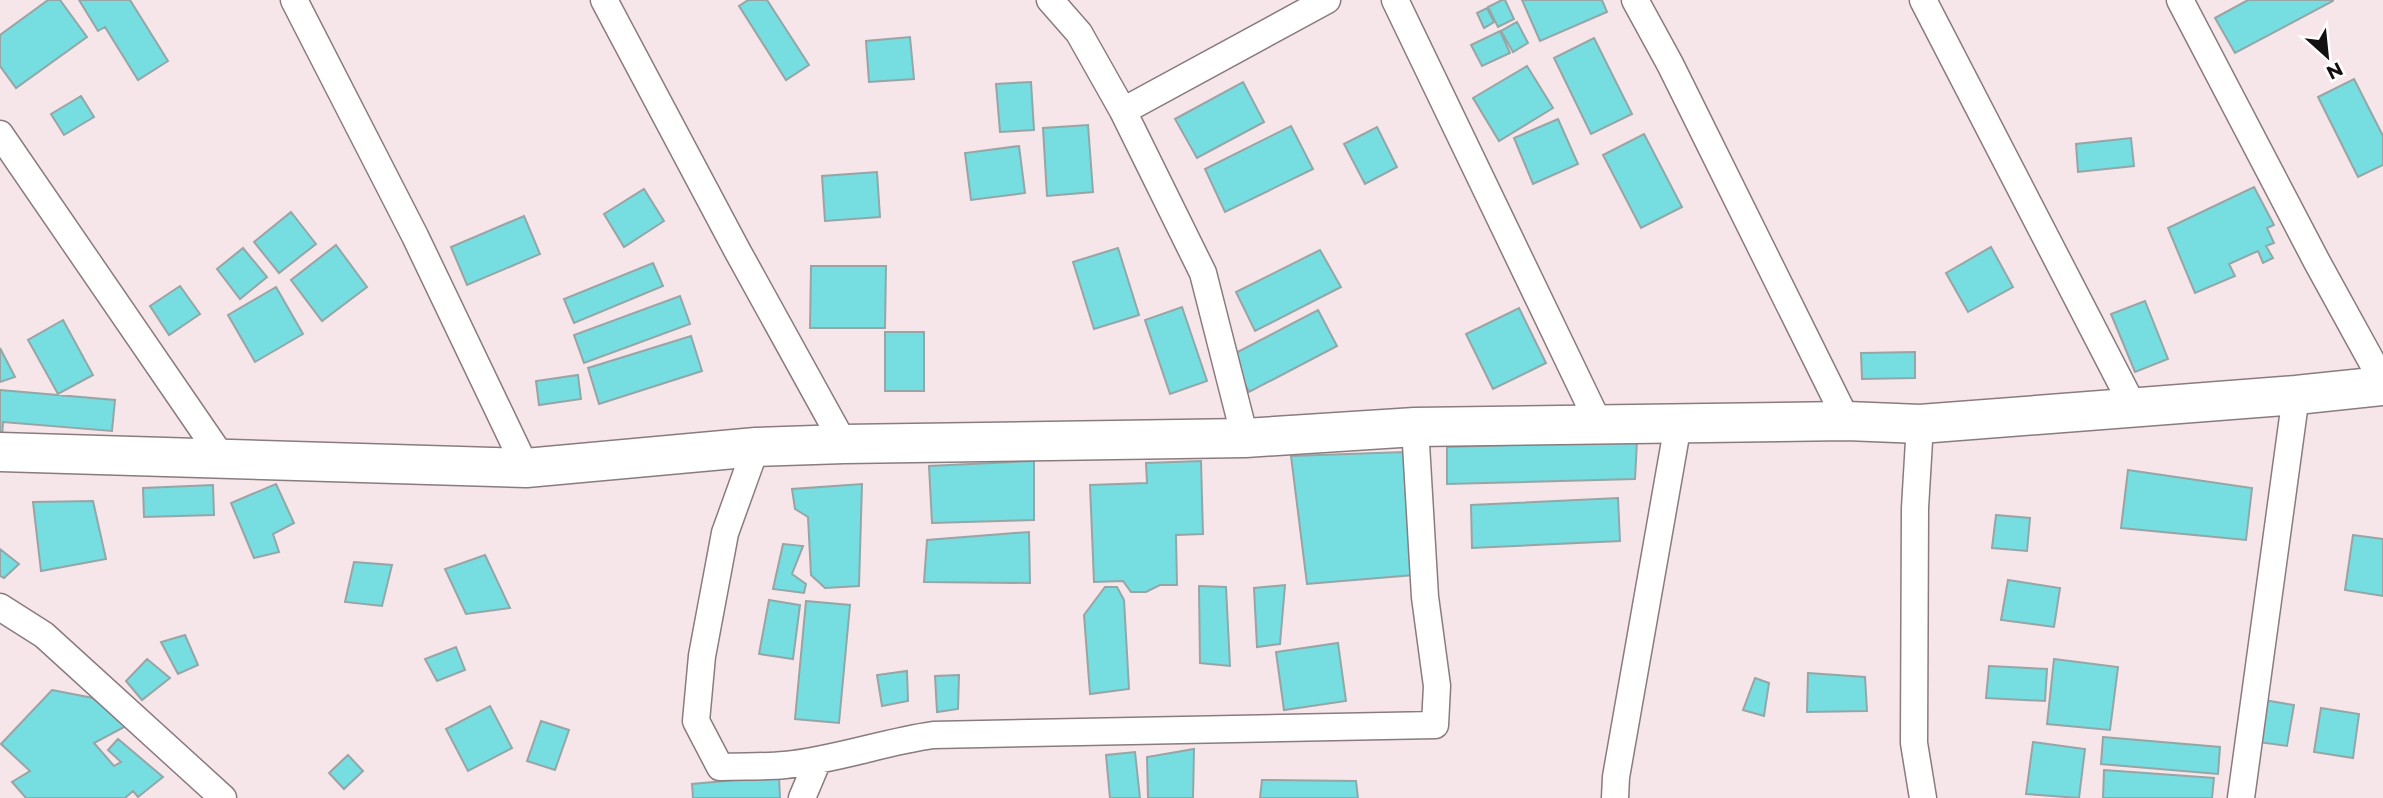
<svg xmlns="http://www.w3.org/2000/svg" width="2383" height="798" font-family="Montserrat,sans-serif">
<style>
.building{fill:#76dde1;stroke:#96a5a6;stroke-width:2}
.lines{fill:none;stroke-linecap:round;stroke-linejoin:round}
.street-casing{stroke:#897b7e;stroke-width:29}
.secondary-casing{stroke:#897b7e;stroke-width:41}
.street{stroke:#fff;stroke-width:26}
.secondary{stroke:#fff;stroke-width:38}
</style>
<rect width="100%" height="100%" fill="#f6e6e9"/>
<path class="building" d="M48,0H60L87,37L16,88L0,66V35Z
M79,0H130L168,61L138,80L105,27L98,31Z
M748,0H767L809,65L786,80L739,6Z
M1502,0H1505L1514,19L1498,27L1488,7Z
M1522,0H1602L1607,12L1540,41Z
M2248,0H2333V1L2235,53L2215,18Z
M1487,8L1494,22L1484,28L1477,13Z
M1517,22L1528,43L1513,52L1501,31Z
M1500,31L1510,53L1482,66L1471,45Z
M910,37L914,79L869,82L866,41Z
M1594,38L1632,114L1591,134L1554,58Z
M1527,66L1553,108L1499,141L1473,98Z
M2354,79L2383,136V165L2358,177L2318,97Z
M1031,82L1034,130L1000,132L996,84Z
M1243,82L1264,122L1197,158L1175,119Z
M81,96L94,117L64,135L51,114Z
M1558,119L1578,164L1533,184L1514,138Z
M1088,125L1093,192L1047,196L1043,128Z
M1291,126L1313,169L1225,212L1205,169Z
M1377,127L1397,167L1365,184L1344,144Z
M1644,134L1682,207L1641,228L1603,155Z
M2131,138L2134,166L2078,172L2076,144Z
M1019,146L1025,193L971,200L965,153Z
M877,172L880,217L825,221L822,176Z
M2254,187L2274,225L2267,228L2274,243L2266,246L2273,258L2263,263L2258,251L2229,264L2235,276L2195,293L2168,228Z
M644,189L664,221L624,247L604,214Z
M291,212L316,244L279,273L254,242Z
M524,216L540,254L467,285L451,247Z
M336,245L367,287L322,321L291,280Z
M1991,247L2013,287L1968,312L1946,273Z
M243,248L267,277L240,299L217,269Z
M1118,248L1139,315L1094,329L1073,262Z
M1320,250L1341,287L1255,331L1236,292Z
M653,263L663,286L574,323L564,299Z
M811,266H886L885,328H810Z
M180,286L200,314L169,335L150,306Z
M276,287L303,334L255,362L228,315Z
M680,296L690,324L584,363L574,335Z
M2145,301L2168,359L2135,372L2111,314Z
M1182,307L1207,381L1170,394L1145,320Z
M1519,308L1546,363L1493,389L1466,334Z
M1318,310L1337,346L1249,392L1230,356Z
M63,320L93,375L58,394L28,340Z
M885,332H924V391H885Z
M691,336L702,371L599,404L588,368Z
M0,348L15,377L0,382Z
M1915,352V378L1862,379L1861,353Z
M578,375L581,399L539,405L536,381Z
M0,390L115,400L112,431L3,422L2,439H0Z
M1637,441L1635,479L1447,484V447Z
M1405,452L1414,575L1307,584L1291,456Z
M1034,461V520L932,523L929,466Z
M1201,461L1203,534L1176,535L1177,585H1160L1146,592H1131L1123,581L1094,582L1090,485L1147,483L1146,463Z
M2128,470L2252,488L2246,540L2121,528Z
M276,484L294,523L273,534L279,552L254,558L231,503Z
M862,484L859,586L825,588L811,575L808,517L795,509L792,489Z
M213,485L214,515L144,517L143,488Z
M1618,498L1620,541L1472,548L1471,505Z
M93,501L106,559L41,571L33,502Z
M1996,515L2030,518L2027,551L1992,548Z
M1029,532L1030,583L924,582L927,540Z
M2353,535L2383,539V596L2345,590Z
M783,544L803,546L792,574L806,584L804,593L773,589Z
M0,549L19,564L4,578L0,576Z
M485,555L510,608L466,614L445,569Z
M354,562L392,565L382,606L345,602Z
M2008,580L2060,588L2054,627L2001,620Z
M1285,585L1280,644L1257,647L1254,588Z
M1199,586L1226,587L1230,666L1200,663Z
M1105,587H1117L1124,600L1129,689L1090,694L1084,615Z
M769,600L800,605L793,659L759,654Z
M806,601L850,605L839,723L795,719Z
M185,635L198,665L178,674L161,642Z
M1338,643L1346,701L1284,710L1276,652Z
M456,647L465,670L437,681L425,659Z
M147,659L170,678L142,700L126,681Z
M2054,659L2118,667L2110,730L2047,724Z
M1989,666L2047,669L2045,701L1986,698Z
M907,671L908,701L882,706L877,675Z
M1808,673L1865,677L1867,711L1807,712Z
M959,675L958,709L937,712L935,676Z
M1755,678L1769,683L1764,716L1743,710Z
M52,690L93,698L126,726L94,743L114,766L121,762L108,750L118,739L163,777L138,797L133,791L125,798H26L12,782L30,771L1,744Z
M2264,700L2294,705L2287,746L2258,742Z
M490,706L512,748L468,771L446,729Z
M2321,708L2359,714L2353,758L2314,752Z
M541,721L569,730L555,770L527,761Z
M2103,737L2220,747L2218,774L2101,764Z
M2033,742L2085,749L2079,798L2026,794Z
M1194,749L1193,798H1148L1147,757Z
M1135,752L1140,798H1110L1106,755Z
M348,755L363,771L344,789L329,773Z
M2104,770L2214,778L2212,798H2103Z
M779,776L780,798H693L692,784Z
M1262,780L1356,781L1358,798H1260Z"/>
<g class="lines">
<defs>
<path id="street" d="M294,0L415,236L526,468
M604,0L738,252L844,444
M1050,0L1079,33L1123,111L1203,273L1245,438
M1395,0L1599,424
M1635,0L1670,64L1847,421
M1923,0L2134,408
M2180,0L2317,262L2383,382
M1123,111L1327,0
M0,134L223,459
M1920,424L1915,508L1914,743L1923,798
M756,447L725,533L702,656L696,721L720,767C742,766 764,767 785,765C835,760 884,742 933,735L1435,725L1437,686L1425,597L1415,427
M0,607L44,635L223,798
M802,798L818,760
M1615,798L1616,777L1678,424
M2241,798L2296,395"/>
<path id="secondary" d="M0,452L526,468L756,447L844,444L1245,438L1415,427L1847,421L1920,424L2296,395L2383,386"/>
</defs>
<use href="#street" class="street-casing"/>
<use href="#secondary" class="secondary-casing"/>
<use href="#street" class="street"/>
<use href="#secondary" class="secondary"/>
</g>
<g transform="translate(2327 56) rotate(153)" stroke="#ffffff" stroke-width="5" paint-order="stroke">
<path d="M0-5L12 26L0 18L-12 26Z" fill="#140f10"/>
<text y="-10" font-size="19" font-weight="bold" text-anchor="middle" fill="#140f10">N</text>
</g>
</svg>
